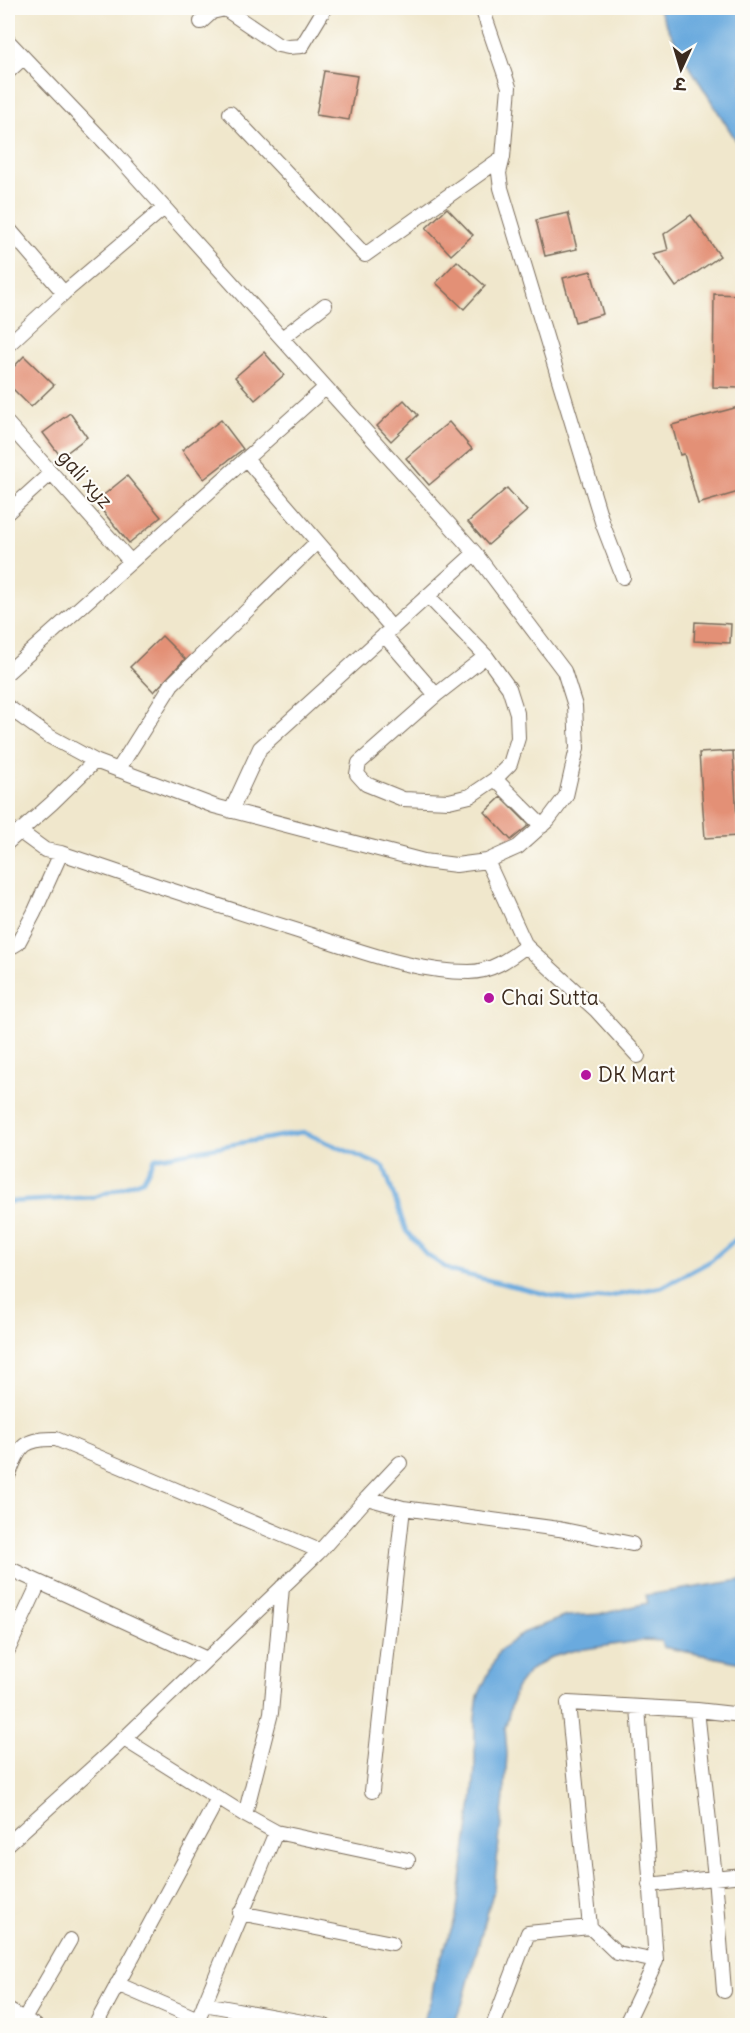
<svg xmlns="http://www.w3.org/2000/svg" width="750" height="2033" font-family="Delius,'Playpen Sans Deva',sans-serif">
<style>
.water{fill:#6baade;stroke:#536a7e;stroke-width:1.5}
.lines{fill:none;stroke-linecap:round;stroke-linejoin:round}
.stream{stroke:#6baade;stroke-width:4.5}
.building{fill:#e39076}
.minor-casing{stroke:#7a6c5b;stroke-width:16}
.minor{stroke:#fff;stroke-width:14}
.poi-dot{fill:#b5179e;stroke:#fdfcf7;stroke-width:2}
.labels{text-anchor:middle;stroke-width:4.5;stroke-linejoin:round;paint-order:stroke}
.street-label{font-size:21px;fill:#3b2a1e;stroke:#fdfcf7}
.poi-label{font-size:21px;fill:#3b2a1e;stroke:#fdfcf7;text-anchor:start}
</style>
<rect width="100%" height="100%" fill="#fdfcf7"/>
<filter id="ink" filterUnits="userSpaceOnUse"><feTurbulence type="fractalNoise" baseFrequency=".0167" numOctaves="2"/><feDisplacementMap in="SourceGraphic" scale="12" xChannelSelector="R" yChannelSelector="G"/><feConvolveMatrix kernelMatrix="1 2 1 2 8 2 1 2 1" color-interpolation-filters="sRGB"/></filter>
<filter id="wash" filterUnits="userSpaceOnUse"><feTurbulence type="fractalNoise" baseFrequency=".008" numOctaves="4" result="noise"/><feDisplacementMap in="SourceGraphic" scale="24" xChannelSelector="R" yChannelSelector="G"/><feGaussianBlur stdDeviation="1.35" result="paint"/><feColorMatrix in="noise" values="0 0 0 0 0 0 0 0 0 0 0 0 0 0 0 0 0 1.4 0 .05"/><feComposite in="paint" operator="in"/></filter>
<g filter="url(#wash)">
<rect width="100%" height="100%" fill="#f0e7cc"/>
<path class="water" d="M658,8H742V150L681,53Z
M742,1580V1663L663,1647L661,1641L645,1640L572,1651L549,1658L530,1670L516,1688L505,1728L507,1754L505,1786L494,1889L462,2005L453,2025H420L423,2021L431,2000L436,1971L456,1917L472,1802L475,1769V1718L478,1696L499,1651L523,1633L566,1616L602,1614L648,1603L646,1595Z"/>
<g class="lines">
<path class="stream" d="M8,1202L95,1197L143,1180L155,1158L303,1132L384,1167L406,1231L427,1255L451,1271L578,1302L662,1287L709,1262L742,1234"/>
</g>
<g id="blocks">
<path class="building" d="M324,71L357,76L349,120L316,115Z
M447,208L473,235L451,255L426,228Z
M568,213L577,249L545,256L536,220Z
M691,215L720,256L676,287L653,254L668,250L664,234Z
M457,261L485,286L464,309L436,283Z
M591,271L603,314L575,322L563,278Z
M714,294L741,295L740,388L713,387Z
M264,352L284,375L255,400L235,377Z
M24,356L54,385L31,407L8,384V373Z
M404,400L418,415L391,441L377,426Z
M742,406V491L698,504L684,454L680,455L672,425Z
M70,413L87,437L61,457L43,433Z
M221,420L243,449L204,479L182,450Z
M449,422L472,449L429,485L406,458Z
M127,476L161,517L129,543L95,502Z
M507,488L527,511L488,545L468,522Z
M695,622L731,624L730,643L694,641Z
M162,636L185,659L154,692L130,667Z
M733,751L738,836L705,838L699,753Z
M501,797L529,825L511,840L485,812Z"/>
</g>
</g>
<g filter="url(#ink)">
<use href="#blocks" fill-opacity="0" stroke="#7a6c5b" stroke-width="1.5"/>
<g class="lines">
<defs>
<path id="minor" d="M482,8L509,87L503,157L499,173L501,188L603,525L623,577
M201,22L212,12L225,9L278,45L288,47L302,46L325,8
M8,41L115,153L475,553L564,671L575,706L577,748L566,796L548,820L518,847L487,861L456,865L424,861L214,806L95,761L47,735L8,707
M8,72L23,58
M230,113L365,255L503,157
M8,228L64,293
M282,338L325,305
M8,345L64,293L164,208
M8,424L131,562
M246,459L392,628
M8,512L51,473
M384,635L436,695L359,763L357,774L366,784L403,799L449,801L470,796L495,779L510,764L518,738L517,713L509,688L486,656L428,596
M8,672L325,388
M436,695L486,656
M118,770L172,684L317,542
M495,779L542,826
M231,811L260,748L475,553
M19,831L45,850L61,853C139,880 218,906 298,931C353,948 411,972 469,972C491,972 509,959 526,946
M8,842L52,803L95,761
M487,861L526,946L596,1010L638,1056
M8,949L18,943L34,913L61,853
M8,1476C20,1447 22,1438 56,1439L320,1551
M367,1498L400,1463
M8,1568L207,1659
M8,1650L39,1583
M638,1707L656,1961L617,1953L590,1927L568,1703L697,1710
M124,1739L245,1815L276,1832L408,1860
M372,1791L403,1508
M245,1815L271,1713L282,1587
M8,1844L109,1753L320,1551L367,1498L403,1508L559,1529L632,1544
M649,1885L742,1875
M240,1913L392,1943
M117,1984L198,2019
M724,1991L715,1877L697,1710L742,1715
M204,2004L325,2026
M8,2010L36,2026
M20,2026L70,1940
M95,2026L218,1798
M198,2026V2019L276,1832
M493,2026L528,1933L590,1927
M625,2026L656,1961"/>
</defs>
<use href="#minor" class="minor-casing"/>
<use href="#minor" class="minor"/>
</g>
</g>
<g class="poi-dot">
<circle cx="489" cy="998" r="6"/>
<circle cx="586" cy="1075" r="6"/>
</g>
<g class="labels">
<g class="street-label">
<text transform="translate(85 479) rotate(48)" y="7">gali xyz</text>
</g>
<g class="poi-label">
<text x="501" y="1005">Chai Sutta</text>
<text x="598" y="1082">DK Mart</text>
</g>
</g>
<rect width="750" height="2033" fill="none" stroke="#fdfcf7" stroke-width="30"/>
<g transform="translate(681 69) rotate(184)" stroke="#fdfcf7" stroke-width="4.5" paint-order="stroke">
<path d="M0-4.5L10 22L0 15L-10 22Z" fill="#3b2a1e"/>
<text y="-9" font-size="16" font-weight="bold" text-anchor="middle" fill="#3b2a1e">उ</text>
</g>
</svg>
